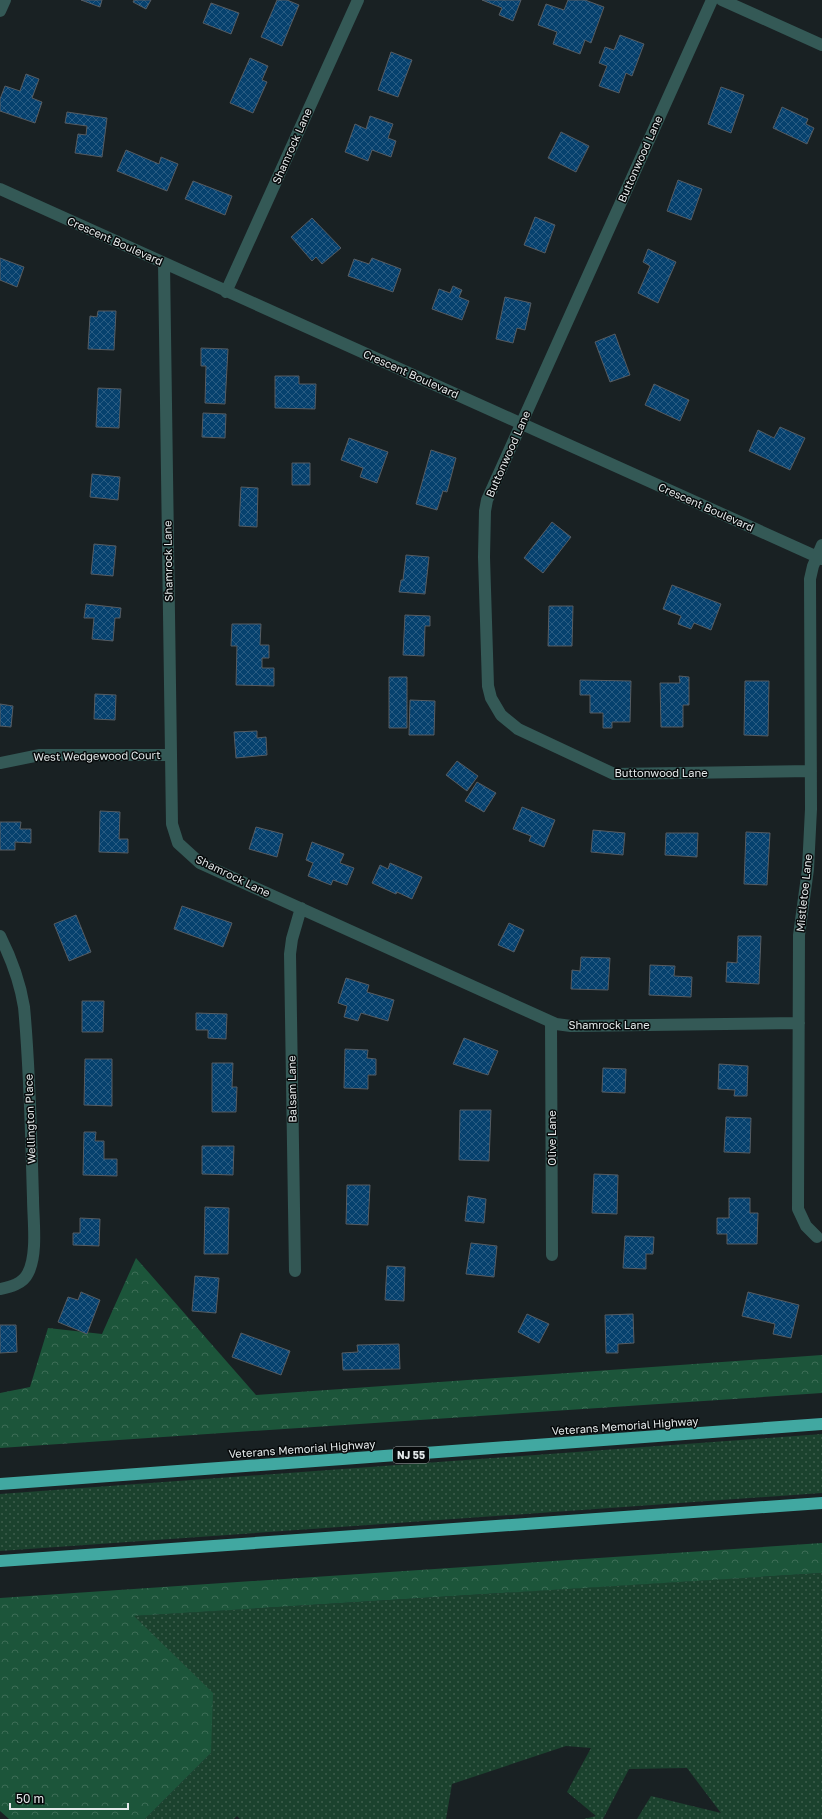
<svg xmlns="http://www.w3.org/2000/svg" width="822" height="1819" font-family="'Golos Text',sans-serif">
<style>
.grass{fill:url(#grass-dots)}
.forest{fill:url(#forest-crowns)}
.building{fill:url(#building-cross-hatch);stroke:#565c62}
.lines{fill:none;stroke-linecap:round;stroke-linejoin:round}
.minor{stroke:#345956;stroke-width:12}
.highway{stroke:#41a8a1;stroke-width:12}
.labels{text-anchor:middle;stroke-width:3;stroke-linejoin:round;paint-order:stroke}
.shield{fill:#070a0b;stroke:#a1a5a6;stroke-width:1}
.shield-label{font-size:10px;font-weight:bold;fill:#e3e8e9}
.street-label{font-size:11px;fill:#e3e8e9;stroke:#070a0b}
</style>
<defs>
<pattern id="grass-dots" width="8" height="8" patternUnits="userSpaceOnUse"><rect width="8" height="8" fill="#1b422e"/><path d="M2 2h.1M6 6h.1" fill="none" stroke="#3c5d4c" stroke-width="1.8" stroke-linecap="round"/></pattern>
<pattern id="forest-crowns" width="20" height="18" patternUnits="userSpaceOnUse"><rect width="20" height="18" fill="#1c553a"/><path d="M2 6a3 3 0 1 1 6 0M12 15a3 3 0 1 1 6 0" fill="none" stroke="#3d6d56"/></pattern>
<pattern id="building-cross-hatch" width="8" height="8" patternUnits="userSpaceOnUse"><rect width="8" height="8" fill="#06416e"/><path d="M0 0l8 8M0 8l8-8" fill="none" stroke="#2a5c83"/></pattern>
</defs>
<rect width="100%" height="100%" fill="#192123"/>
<path class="grass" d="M822,1434V1493L0,1551V1494Z
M822,1573V1819H637L651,1796L721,1813L687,1768L629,1769L603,1819H584L596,1816L567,1792L591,1748L566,1746L452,1784L446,1819H240L237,1816L234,1819H145L211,1753L133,1616Z"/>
<path class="forest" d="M136,1258L256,1395L822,1355V1393L0,1448V1393L30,1387L48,1328L102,1334Z
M822,1543V1573L134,1616L213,1693L211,1753L145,1819H9L0,1811V1598Z"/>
<path class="building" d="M81,0H102L100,7Z
M134,0H151L146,9L133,2Z
M277,0H287L299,5L282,46L261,37Z
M482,0H521L513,21L499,15L502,8Z
M568,0H585L604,7L591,43L585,40L580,54L553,44L557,32L538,25L546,4L564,10Z
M211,3L239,13L231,34L203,23Z
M620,35L644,44L632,76L626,73L619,93L599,86L607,66L599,63L605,47L614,50Z
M391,52L412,60L398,97L378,90Z
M250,58L268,66L262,80L267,82L253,113L230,103Z
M26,74L39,79L32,98L42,102L35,123L0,111V99L5,86L20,91Z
M721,87L744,95L731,133L708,124Z
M782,107L808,119L806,124L814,128L807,144L773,128Z
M67,112L107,118L102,157L75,153L78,134L86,135L87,126L65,123Z
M370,116L393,124L388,138L396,141L391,157L372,150L368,161L345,152L355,124L366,129Z
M561,132L589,146L576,172L548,158Z
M126,150L159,164L161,157L178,164L167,191L117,171Z
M678,180L702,189L691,220L667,211Z
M193,181L232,196L225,215L185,199Z
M535,217L555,225L545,253L524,245Z
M312,218L341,248L322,264L316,257L312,261L291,237Z
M648,249L676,262L658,303L638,293L650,266L643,262Z
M0,258L24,267L17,287L0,280Z
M372,258L401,269L393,292L348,276L354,259L369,264Z
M453,286L462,290L459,297L469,301L462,320L432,309L439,289L450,293Z
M505,297L531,303L525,330L517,328L513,343L496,339Z
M98,311H116L114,350L88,349L90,316L97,317Z
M615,334L630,375L610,382L595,342Z
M201,348L228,349L225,404L205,403L206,366H201Z
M275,376H299V384H316L315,409L275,408Z
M654,384L689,400L680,421L645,405Z
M98,388L121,389L119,428L96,427Z
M203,413L226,414L225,438L202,437Z
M780,427L805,438L790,470L749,451L758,430L774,438Z
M349,438L388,452L377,483L360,477L363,468L341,460Z
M431,450L456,458L447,492L443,491L437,510L416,504Z
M292,463H310V485H292Z
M92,474L120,477L118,500L90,497Z
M241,487L258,488L257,527L239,526Z
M552,522L571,537L543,573L524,558Z
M94,544L116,546L113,576L91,574Z
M406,555L429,557L425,594L399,592L401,580H403Z
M672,585L721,604L711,630L694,623L691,629L678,624L681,616L663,609Z
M86,604L121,608L120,618H115L113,641L92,639L94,618H84Z
M549,606H573L572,646H548Z
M405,615L430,616V626H425L424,656L403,655Z
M232,624H261L260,645H269V658H262V668H274V686L236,685L237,646H231Z
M679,676L689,677V705H683V727H661L660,683H680Z
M389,677H407V728H389Z
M580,680L631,681L630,722H612V728H603V713H590V695H580Z
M745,681H769L768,736L744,735Z
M95,694L116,695L115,720L94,719Z
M410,700L435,701L434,735H409Z
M0,704L13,706L11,727L0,726Z
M257,731V738L266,737L267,755L236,758L234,732Z
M457,761L478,776L467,791L446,775Z
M477,782L496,793L484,812L465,801Z
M522,807L555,820L544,847L529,841L531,836L513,829Z
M100,811L120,812L119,839H128V853L99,852Z
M0,822H21L20,829H31V843L15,842V850H0Z
M256,827L283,834L277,857L249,849Z
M593,830L625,833L623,855L591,852Z
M746,832L770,833L767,885L744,884Z
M666,833H698L697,857L665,855Z
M312,842L344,854L340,863L354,868L347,885L333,880L331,885L308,876L313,863L306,860Z
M390,863L422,877L412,899L397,892L396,894L372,883L380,865L388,869Z
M182,906L232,923L223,947L174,929Z
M76,915L91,952L69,961L54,924Z
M509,923L524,930L514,952L498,945Z
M738,936H761L759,984L726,982L727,962L737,963Z
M581,957L610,958L608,990L571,989L572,970L580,971Z
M650,965L675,966L674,976L692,977L691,997L649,995Z
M346,978L369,985L367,992L394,1000L388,1021L361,1013L358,1021L344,1017L347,1006L338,1003Z
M82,1001H104L103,1032H82Z
M196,1013L227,1014L226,1039L208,1038V1030H196Z
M464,1038L498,1051L488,1075L453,1064Z
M345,1049L368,1050L367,1058L376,1059V1075H368V1089L344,1088Z
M85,1059H112V1106L84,1105Z
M212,1063H233L232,1087H237L236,1112H212Z
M719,1064L748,1066L747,1096H734L735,1090L718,1089Z
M603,1068L626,1069L625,1093L602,1092Z
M460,1110H491L489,1161L459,1160Z
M726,1117L751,1118L750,1153L724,1152Z
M84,1132H96L95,1141H104V1159H117V1176L83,1175Z
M202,1146H234L233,1175L202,1174Z
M594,1174L618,1175L617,1214L592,1213Z
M347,1185H370L368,1225L346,1224Z
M468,1196L486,1199L484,1223L465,1221Z
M729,1198H750V1213H758L757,1244H727V1234H717V1218H729Z
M205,1207L229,1208L228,1254H204Z
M80,1218L100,1219L99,1246L73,1245V1233H80Z
M625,1236L654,1237L653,1254H646V1269L623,1268Z
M471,1243L497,1246L494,1277L466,1274Z
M387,1266L405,1267L404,1301L385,1300Z
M195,1276L219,1278L216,1313L192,1311Z
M81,1292L100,1300L87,1334L58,1322L68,1297L78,1300Z
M748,1292L799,1305L791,1338L773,1334L775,1324L742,1316Z
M527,1314L549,1324L539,1343L518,1332Z
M633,1314L634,1343L618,1344V1353H606L605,1315Z
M0,1325H16L17,1352L0,1353Z
M241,1333L290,1351L281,1375L232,1357Z
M399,1344L400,1369L343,1370L342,1353L358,1352L357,1345Z"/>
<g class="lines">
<path class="minor" d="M712,0L487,500L485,511L484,557L488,686L491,698L501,715L518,729L614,774L811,771
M722,0L822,45
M0,11L5,0
M0,189L822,559
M164,263L172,824L178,843L200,863L556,1024L571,1026L799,1023
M226,292L358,0
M0,763L40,755H171
M0,936C11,958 20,982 24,1007C30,1070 31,1134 33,1198C33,1219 38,1254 28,1273C23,1284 10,1287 0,1289
M551,1022L552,1255
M817,1237L806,1226L798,1209L799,935L808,869L811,809L810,579L813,566L822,545
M295,1271L290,954L292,939L301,908"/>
<path class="highway" d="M0,1484L822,1424
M0,1561L822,1503"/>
</g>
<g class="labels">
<rect class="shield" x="393" y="1447" width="36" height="16" rx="3"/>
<g class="shield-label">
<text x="411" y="1459">NJ 55</text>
</g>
<g class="street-label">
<text transform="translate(292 146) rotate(-66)" y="4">Shamrock Lane</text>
<text transform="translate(640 159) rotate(-66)" y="4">Buttonwood Lane</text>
<text transform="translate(115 241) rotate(24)" y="4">Crescent Boulevard</text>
<text transform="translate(411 374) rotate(24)" y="4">Crescent Boulevard</text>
<text transform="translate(508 454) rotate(-66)" y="4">Buttonwood Lane</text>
<text transform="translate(706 507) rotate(24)" y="4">Crescent Boulevard</text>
<text transform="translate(168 561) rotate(-91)" y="4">Shamrock Lane</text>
<text transform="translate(97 756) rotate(-1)" y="4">West Wedgewood Court</text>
<text x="661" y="777">Buttonwood Lane</text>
<text transform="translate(233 876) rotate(26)" y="4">Shamrock Lane</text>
<text transform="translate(804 893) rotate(-84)" y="4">Mistletoe Lane</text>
<text x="609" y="1029">Shamrock Lane</text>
<text transform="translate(292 1089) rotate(-91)" y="4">Balsam Lane</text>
<text transform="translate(30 1119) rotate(-92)" y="4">Wellington Place</text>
<text transform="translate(552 1138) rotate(-90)" y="4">Olive Lane</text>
<text transform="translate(625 1426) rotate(-4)" y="4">Veterans Memorial Highway</text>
<text transform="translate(302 1449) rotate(-4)" y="4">Veterans Memorial Highway</text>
</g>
</g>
<path d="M10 1803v6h118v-6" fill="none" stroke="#e3e8e9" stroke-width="2"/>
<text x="16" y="1803" font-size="12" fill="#e3e8e9" stroke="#070a0b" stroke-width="3" paint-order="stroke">50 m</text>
</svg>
